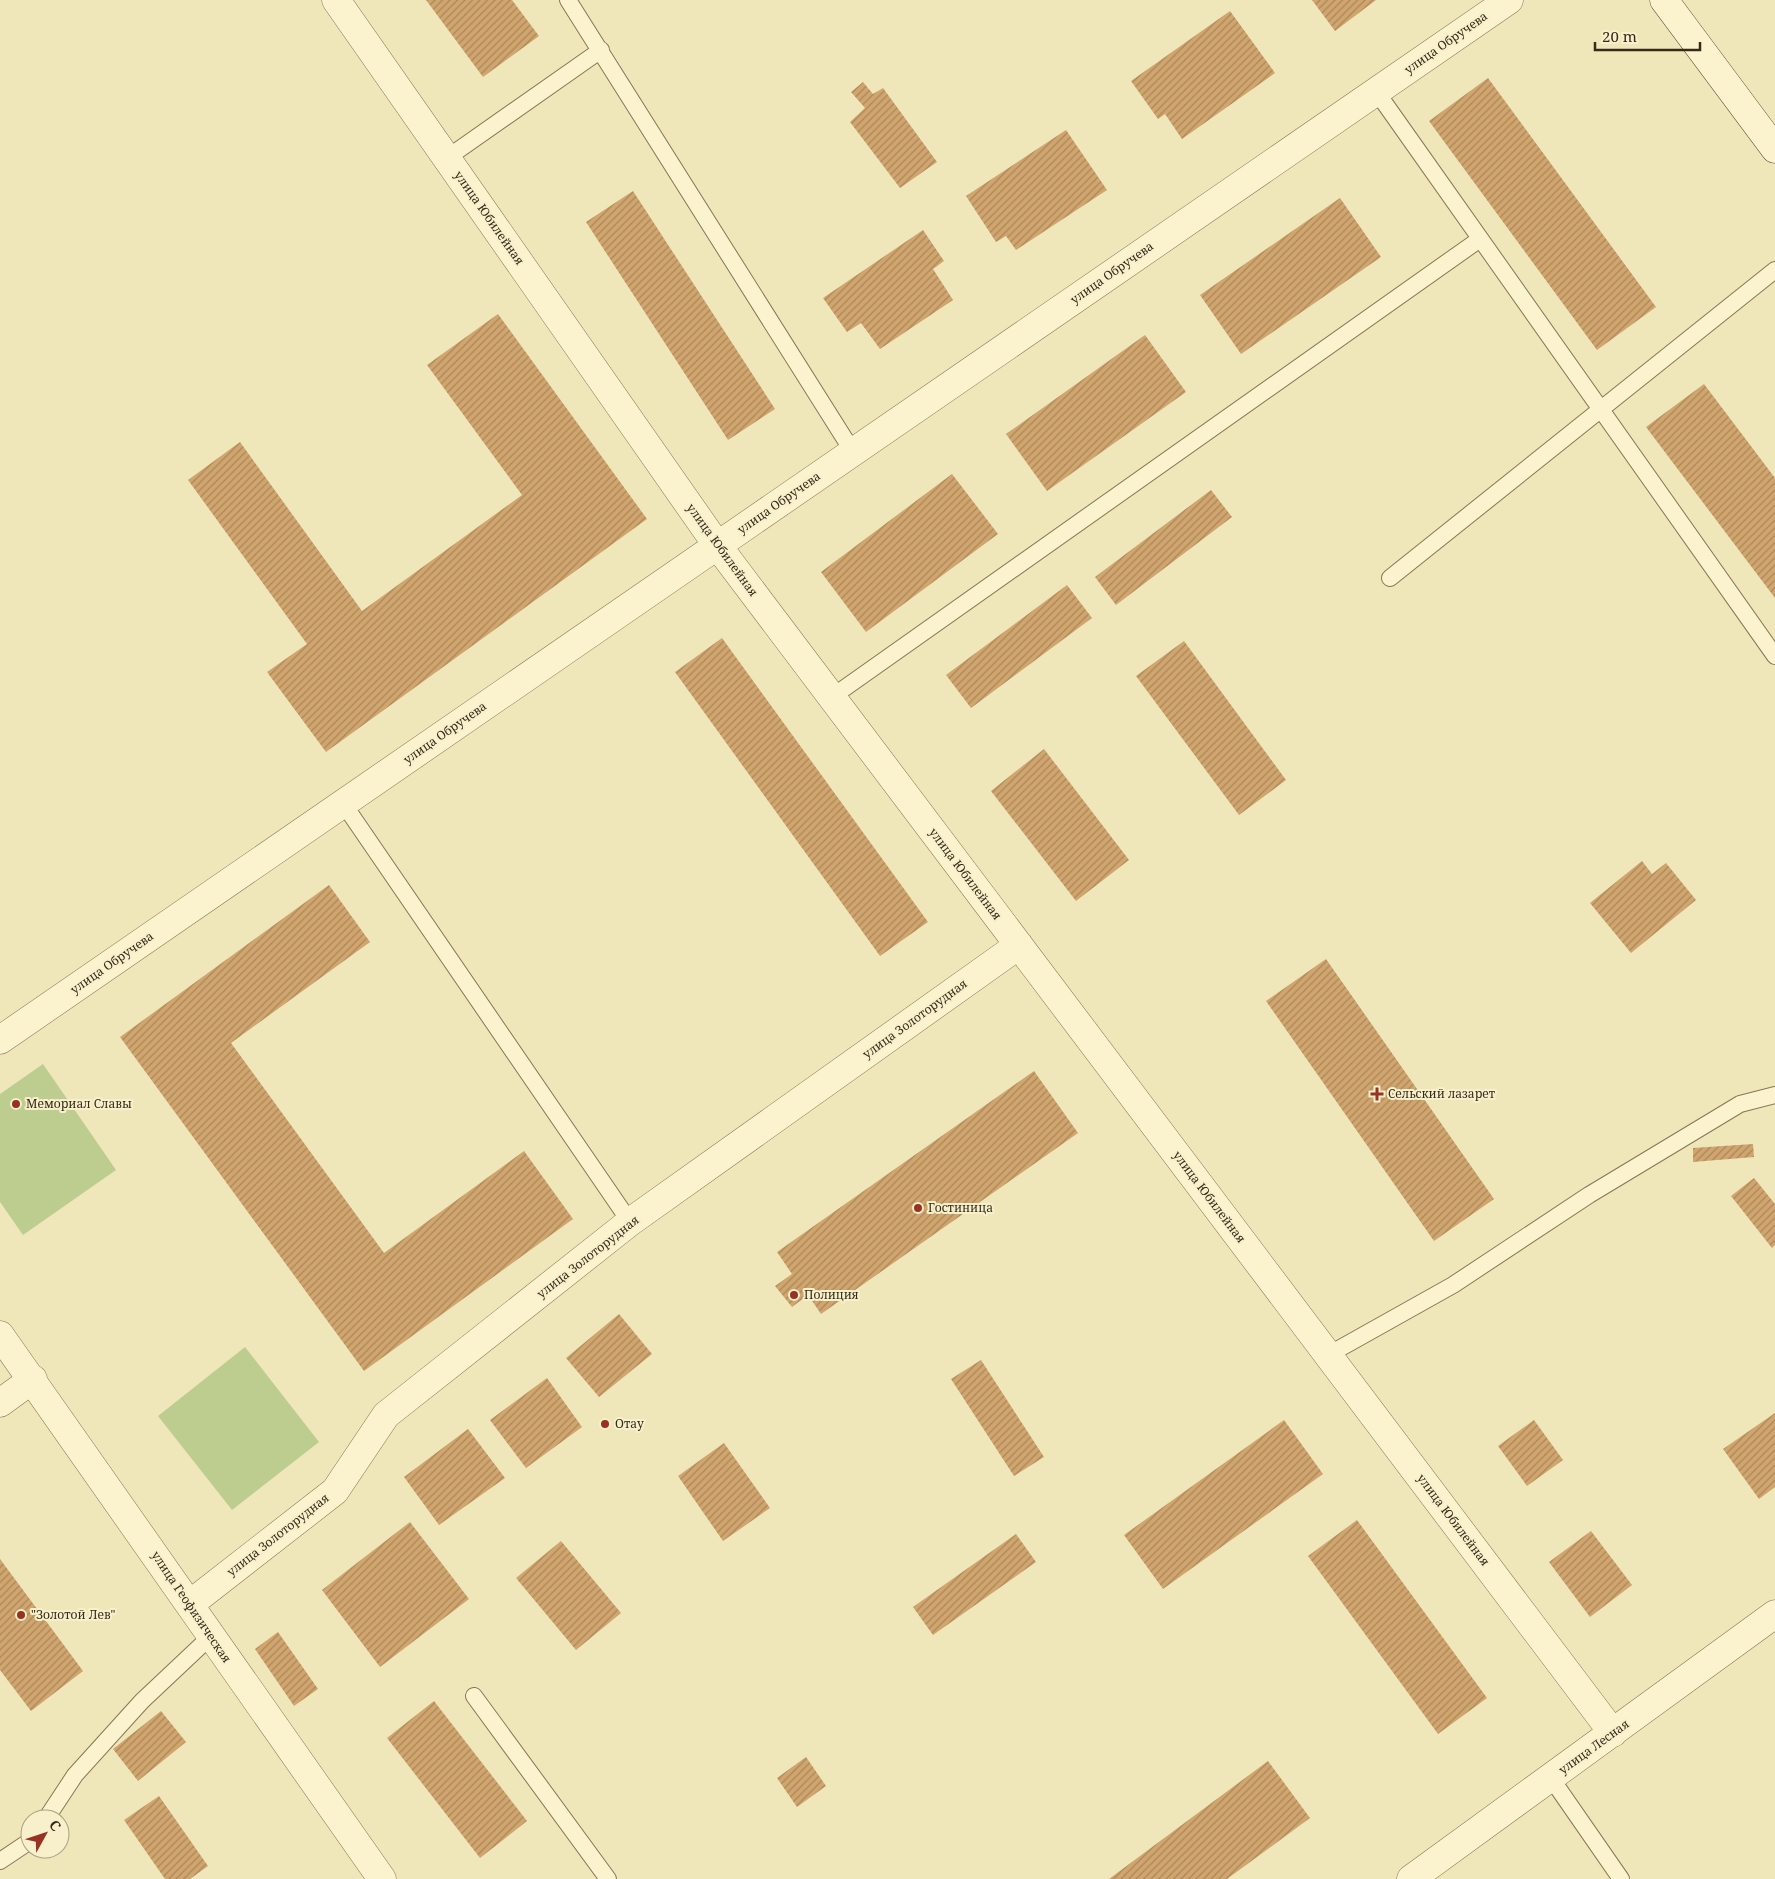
<svg xmlns="http://www.w3.org/2000/svg" width="1775" height="1879" font-family="'Noto Serif',serif">
<style>
.green{fill:#bdcd8f}
.building{fill:url(#building-hatch)}
.lines{fill:none;stroke-linecap:round;stroke-linejoin:round}
.service-casing{stroke:#877654;stroke-width:18}
.minor-casing{stroke:#877654;stroke-width:29}
.secondary-casing{stroke:#685738;stroke-width:29}
.service{stroke:#faf3ce;stroke-width:16}
.minor{stroke:#faf3ce;stroke-width:28}
.secondary{stroke:#faf3ce;stroke-width:28}
.poi-dot{fill:#983222;stroke:#f7f0ca;stroke-width:2}
.labels{text-anchor:middle;stroke-width:4;stroke-linejoin:round;paint-order:stroke}
.street-label{font-size:12px;fill:#352b1a;stroke:#f7f0ca}
.poi-label{font-size:12px;fill:#352b1a;stroke:#f7f0ca;text-anchor:start}
</style>
<defs>
<pattern id="building-hatch" width="6" height="6" patternUnits="userSpaceOnUse" patternTransform="scale(1.25)"><rect width="6" height="6" fill="#d0a56e"/><path d="M-1 1l2-2M0 6l6-6M5 7l2-2" fill="none" stroke="#aa875a"/></pattern>
</defs>
<rect width="100%" height="100%" fill="#efe7ba"/>
<path class="green" d="M43,1064L116,1170L23,1235L0,1202V1094Z
M245,1347L319,1442L232,1510L158,1416Z"/>
<path class="building" d="M426,0H512L539,36L483,77Z
M1312,0H1376L1335,31Z
M1230,11L1275,73L1182,139L1165,114L1158,119L1131,81Z
M1488,78L1656,307L1597,350L1429,121Z
M863,82L873,94L883,88L937,162L900,188L850,122L865,108L851,92Z
M1066,130L1107,190L1016,250L1006,236L996,242L966,196Z
M633,191L775,409L728,440L586,222Z
M1340,198L1381,257L1241,354L1200,295Z
M923,230L944,261L933,269L953,300L880,349L861,323L847,332L823,298Z
M498,314L647,519L326,752L267,672L307,644L188,480L240,442L362,611L522,495L427,365Z
M1145,335L1186,392L1047,491L1006,434Z
M1704,384L1775,478V598L1646,427Z
M952,474L998,534L866,632L821,572Z
M1211,490L1232,517L1116,605L1095,577Z
M1067,585L1092,618L971,708L946,675Z
M722,638L928,922L880,956L675,672Z
M1184,641L1286,780L1239,815L1136,676Z
M1044,749L1129,860L1076,901L991,791Z
M1642,861L1652,874L1666,863L1696,900L1631,953L1590,903Z
M329,885L370,942L231,1043L384,1253L524,1151L573,1219L364,1371L120,1037Z
M1326,959L1494,1199L1434,1241L1266,1001Z
M1034,1071L1078,1133L821,1314L808,1295L792,1307L775,1286L792,1274L777,1252Z
M1753,1144L1754,1157L1693,1162V1148Z
M1754,1178L1775,1204V1245L1772,1248L1731,1196Z
M619,1314L652,1354L599,1397L566,1358Z
M981,1360L1044,1457L1014,1476L951,1379Z
M547,1378L582,1427L526,1468L490,1420Z
M1775,1413V1487L1759,1499L1723,1449Z
M1284,1420L1323,1474L1163,1589L1124,1535Z
M1534,1420L1563,1460L1527,1486L1498,1446Z
M468,1429L505,1478L439,1525L404,1477Z
M724,1443L770,1508L723,1541L678,1476Z
M1357,1520L1487,1698L1438,1734L1308,1556Z
M410,1522L469,1599L380,1667L322,1590Z
M1591,1531L1632,1585L1590,1617L1549,1562Z
M1016,1534L1036,1562L933,1635L913,1607Z
M561,1541L621,1613L576,1650L516,1578Z
M0,1559L83,1671L31,1711L0,1670Z
M278,1632L318,1689L294,1706L255,1649Z
M434,1701L527,1821L480,1858L387,1738Z
M161,1711L186,1742L138,1781L113,1749Z
M806,1757L826,1786L797,1807L777,1778Z
M1268,1761L1310,1818L1227,1879H1109Z
M159,1796L208,1866L190,1879H165L124,1820Z"/>
<g class="lines">
<defs>
<path id="service" d="M568,0L853,452
M1376,91L1775,656
M447,158L601,50
M1390,578L1775,270
M832,697L1480,239
M343,803L630,1222
M1328,1355L1453,1285L1589,1195L1740,1104L1775,1095
M474,1696L608,1879
M1551,1778L1621,1879
M46,1819L75,1775L142,1701L210,1637
M0,1861L30,1841"/>
<path id="minor" d="M336,0L717,545L1613,1733
M0,1040L1509,0
M0,1335L382,1879
M0,1403L33,1379
M190,1604L335,1491L386,1415L630,1222L1019,945
M1411,1879L1775,1614"/>
<path id="secondary" d="M1664,0L1775,149"/>
</defs>
<use href="#service" class="service-casing"/>
<use href="#minor" class="minor-casing"/>
<use href="#secondary" class="secondary-casing"/>
<use href="#service" class="service"/>
<use href="#minor" class="minor"/>
<use href="#secondary" class="secondary"/>
</g>
<g class="poi-dot">
<path d="M1374.5 1086.5h5v5h5v5h-5v5h-5v-5h-5v-5h5z"/>
<circle cx="16" cy="1104" r="5"/>
<circle cx="918" cy="1208" r="5"/>
<circle cx="794" cy="1295" r="5"/>
<circle cx="605" cy="1424" r="5"/>
<circle cx="21" cy="1615" r="5"/>
</g>
<g class="labels">
<g class="street-label">
<text transform="translate(1446 43) rotate(-35)" y="4">улица Обручева</text>
<text transform="translate(489 218) rotate(55)" y="4">улица Юбилейная</text>
<text transform="translate(1112 273) rotate(-35)" y="4">улица Обручева</text>
<text transform="translate(779 503) rotate(-35)" y="4">улица Обручева</text>
<text transform="translate(722 550) rotate(54)" y="4">улица Юбилейная</text>
<text transform="translate(445 733) rotate(-35)" y="4">улица Обручева</text>
<text transform="translate(965 874) rotate(53)" y="4">улица Юбилейная</text>
<text transform="translate(112 963) rotate(-35)" y="4">улица Обручева</text>
<text transform="translate(915 1019) rotate(-36)" y="4">улица Золоторудная</text>
<text transform="translate(1209 1197) rotate(53)" y="4">улица Юбилейная</text>
<text transform="translate(588 1257) rotate(-38)" y="4">улица Золоторудная</text>
<text transform="translate(1453 1520) rotate(53)" y="4">улица Юбилейная</text>
<text transform="translate(278 1535) rotate(-38)" y="4">улица Золоторудная</text>
<text transform="translate(191 1607) rotate(56)" y="4">улица Геофизическая</text>
<text transform="translate(1594 1747) rotate(-36)" y="4">улица Лесная</text>
</g>
<g class="poi-label">
<text x="1388" y="1098">Сельский лазарет</text>
<text x="26" y="1108">Мемориал Славы</text>
<text x="928" y="1212">Гостиница</text>
<text x="804" y="1299">Полиция</text>
<text x="615" y="1428">Отау</text>
<text x="31" y="1619">"Золотой Лев"</text>
</g>
</g>
<g transform="translate(45 1834) rotate(50)"><circle r="24" fill="#f7f0ca" stroke="#a9a184"/>
<path d="M0-4L9 19L0 12L-9 19Z" fill="#983222"/>
<text y="-8" font-size="14" font-weight="bold" text-anchor="middle" fill="#352b1a">С</text>
</g>
<path d="M1595 42v8h105v-8" fill="none" stroke="#352b1a" stroke-width="2.5"/>
<text x="1602" y="42" font-size="15" fill="#352b1a" stroke="#f7f0ca" stroke-width="4" paint-order="stroke">20 m</text>
</svg>
